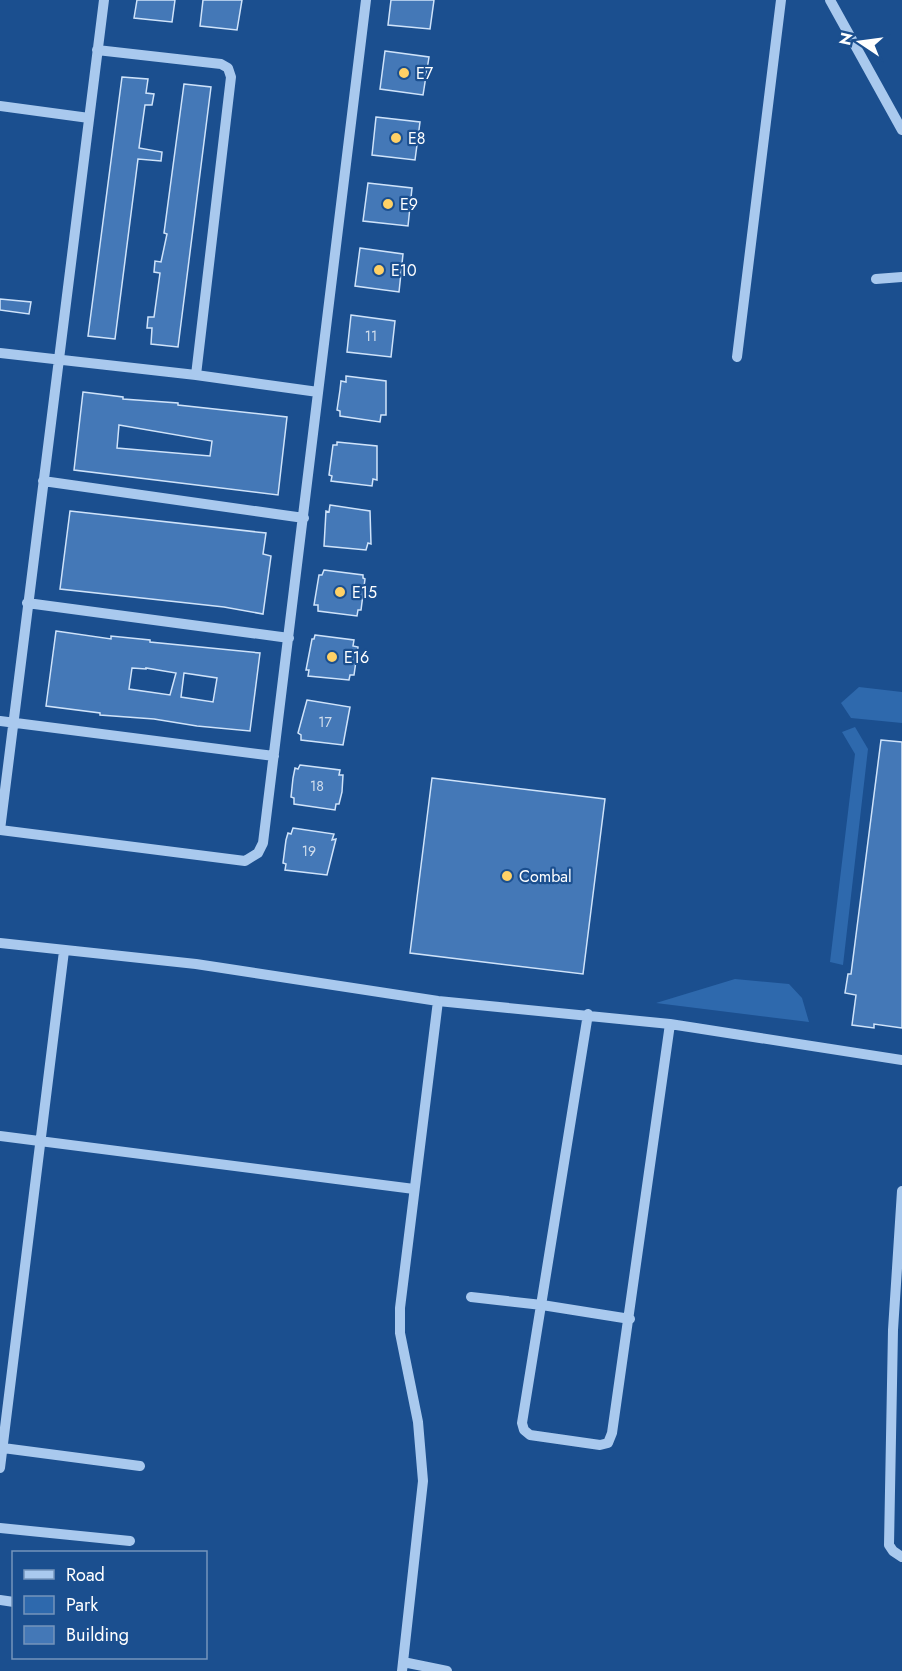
<svg xmlns="http://www.w3.org/2000/svg" width="902" height="1671" font-family="Jost,sans-serif">
<style>
.green{fill:#2e69ad}
.building{fill:#4478b7;stroke:#cfe3fa;stroke-width:1.5;fill-rule:evenodd}
.lines{fill:none;stroke-linecap:round;stroke-linejoin:round}
.minor{stroke:#a9c9ee;stroke-width:10}
.poi-dot{fill:#ffd166;stroke:#1b4f8f;stroke-width:2}
.labels{text-anchor:middle;stroke-width:4.5;stroke-linejoin:round;paint-order:stroke}
.number-label{font-size:14px;fill:#d0dded}
.poi-label{font-size:16px;fill:#fff;stroke:#1b4f8f;text-anchor:start}
</style>
<rect width="100%" height="100%" fill="#1b4f8f"/>
<path class="green" d="M859,687L902,692V723L851,718L841,703Z
M855,727L868,749L843,965L830,962L855,754L842,732Z
M735,979L789,984L802,998L809,1022L656,1003Z"/>
<path class="building" d="M137,0H175L172,22L134,18Z
M203,0H242L237,30L200,26Z
M391,0H434L430,29L388,25Z
M385,51L429,57L423,95L380,89Z
M122,77L148,79L146,93L154,94L152,105H145L139,148L162,152L161,161L138,159L115,339L88,336Z
M184,84L211,87L178,347L151,344L152,328H147L148,317H154L160,273L154,272L155,261L161,262L167,234L164,233Z
M376,117L420,122L415,160L372,155Z
M368,183L412,188L408,226L363,221Z
M360,248L403,254L399,292L355,286Z
M0,299L31,302L29,314L0,310Z
M351,315L395,321L391,357L347,352Z
M346,376L386,381V415H381L380,422L340,416V411L337,410L340,390L341,381L346,382Z
M83,392L123,397V399L178,403V405L287,417L278,495L74,470ZM119,425L212,441L210,456L117,448Z
M337,442L377,446V480L373,479L372,486L331,481L332,476L329,475L333,445H337Z
M330,505L370,511L371,544L368,543L366,550L324,546L326,511L329,512Z
M70,511L266,533L263,554L271,556L263,614L224,607L60,589Z
M324,570L363,575V578L365,579L361,610H358L357,616L318,611V605H314L319,575H322Z
M56,631L111,639V636L150,640V642L260,653L250,731L197,726L154,719L100,715V713L46,706ZM132,668L146,669V668L176,673L170,695L129,689ZM184,673L217,678L213,702L181,697Z
M315,635L354,640L353,646L358,647L354,675H350L349,680L308,676L309,670H306L312,639H314Z
M307,700L350,707L343,745L301,740V735L298,733Z
M881,740L902,742V1028L874,1024V1028L852,1025L856,995L845,993L848,974H851Z
M300,765L340,770L339,775H343L342,792L339,804H336L335,810L294,804V798L291,797L293,778L295,768L298,769Z
M432,778L605,799L583,974L410,953Z
M293,828L334,834L332,840L336,839L327,875L285,870L286,864L283,863L286,840L288,833L291,834Z"/>
<g class="lines">
<path class="minor" d="M104,0L0,830L245,861L258,853L263,843L366,0
M830,0L902,130
M97,50L221,64L228,68L231,77L196,375
M0,106L89,118
M876,279L902,277
M0,353L196,375L318,392
M737,357L781,0
M43,481L304,518
M27,603L289,638
M0,721L274,756
M0,943L196,964L438,1001L670,1024L902,1060
M588,1014L522,1423L524,1430L530,1435L600,1445L608,1443L612,1433L670,1024
M0,1136L414,1189
M902,1191L893,1330L889,1545L893,1551L902,1557
M471,1297L542,1305L630,1319
M3,1448L140,1466
M0,1468L64,951
M0,1528L130,1541
M0,1600L14,1602
M403,1662L447,1671
M402,1671L423,1481L418,1422L400,1333V1308L438,1001"/>
</g>
<g class="poi-dot">
<circle cx="404" cy="73" r="6"/>
<circle cx="396" cy="138" r="6"/>
<circle cx="388" cy="204" r="6"/>
<circle cx="379" cy="270" r="6"/>
<circle cx="340" cy="592" r="6"/>
<circle cx="332" cy="657" r="6"/>
<circle cx="507" cy="876" r="6"/>
</g>
<g class="labels">
<g class="number-label">
<text x="371" y="341">11</text>
<text x="325" y="727">17</text>
<text x="317" y="791">18</text>
<text x="309" y="856">19</text>
</g>
<g class="poi-label">
<text x="416" y="79">E7</text>
<text x="408" y="144">E8</text>
<text x="400" y="210">E9</text>
<text x="391" y="276">E10</text>
<text x="352" y="598">E15</text>
<text x="344" y="663">E16</text>
<text x="519" y="882">Combal</text>
</g>
</g>
<rect x="12" y="1551" width="195" height="108" fill="#1b4f8f" stroke="#7695bc" stroke-width="1.5"/>
<rect x="24" y="1570" width="30" height="9" fill="#a9c9ee" stroke="#7695bc" stroke-width="1.5"/>
<text x="66" y="1581" font-size="18" fill="#ffffff">Road</text>
<rect x="24" y="1596" width="30" height="18" fill="#2e69ad" stroke="#7695bc" stroke-width="1.5"/>
<text x="66" y="1611" font-size="18" fill="#ffffff">Park</text>
<rect x="24" y="1626" width="30" height="18" fill="#4478b7" stroke="#7695bc" stroke-width="1.5"/>
<text x="66" y="1641" font-size="18" fill="#ffffff">Building</text>
<g transform="translate(860 42) rotate(283)" stroke="#1b4f8f" stroke-width="4.5" paint-order="stroke">
<path d="M0-4.5L10 22L0 15L-10 22Z" fill="#ffffff"/>
<text y="-9" font-size="16" font-weight="bold" text-anchor="middle" fill="#ffffff">N</text>
</g>
</svg>
